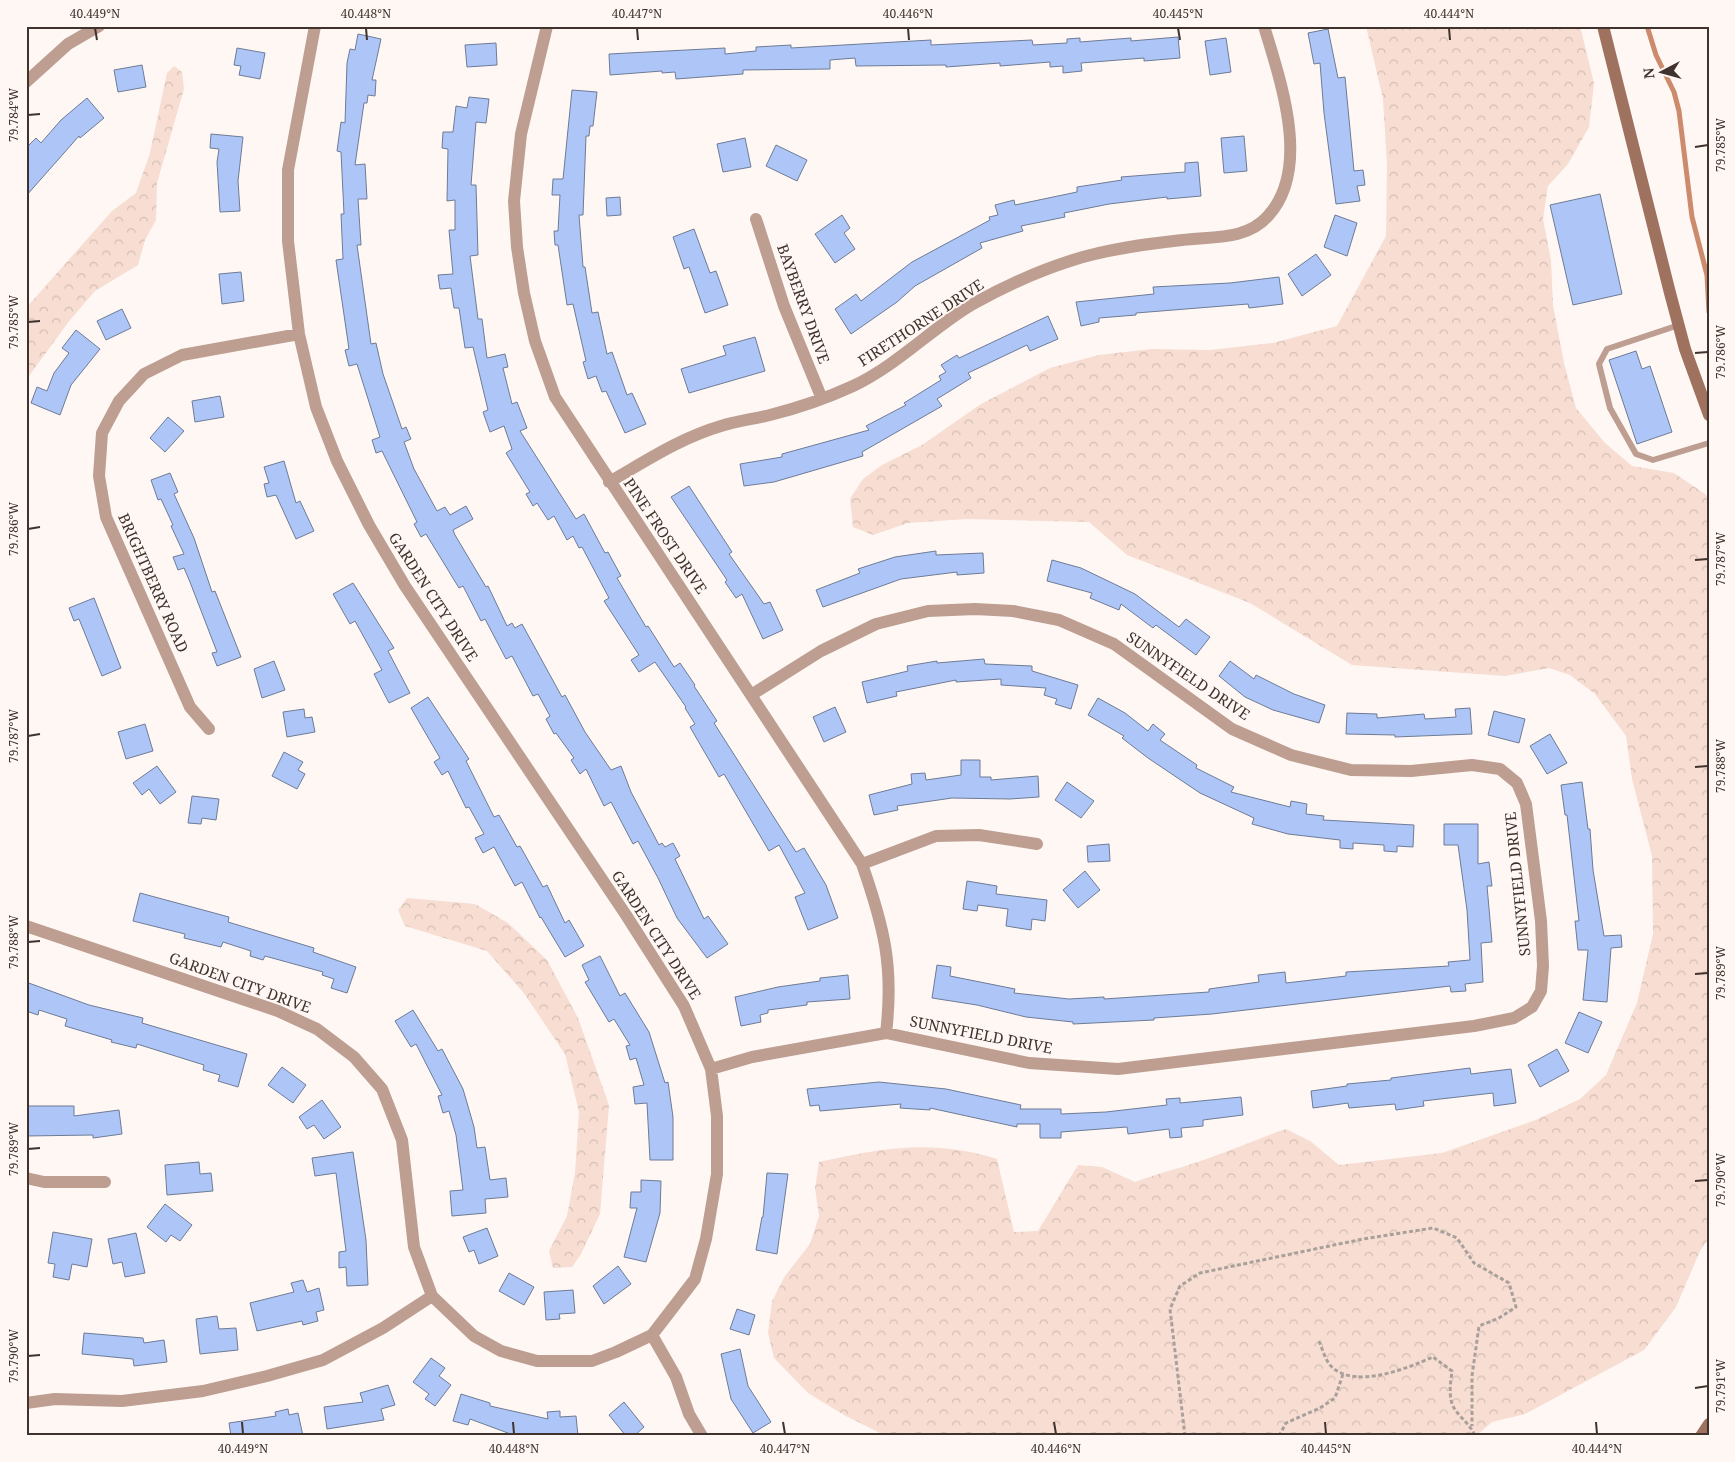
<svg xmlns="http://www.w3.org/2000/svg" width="1735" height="1462" font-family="'Noto Serif',serif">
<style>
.forest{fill:url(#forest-crowns)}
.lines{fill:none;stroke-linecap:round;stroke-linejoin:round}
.stream{stroke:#cd8b6d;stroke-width:5}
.building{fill:#aec6f7;stroke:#6e7b96}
.path{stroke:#aaa09b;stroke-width:3;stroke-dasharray:4 2.5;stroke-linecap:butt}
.lane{stroke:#bd9e91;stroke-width:6}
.street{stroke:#bd9e91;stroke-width:12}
.secondary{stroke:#9e725f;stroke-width:12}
.ticks{fill:none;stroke:#40322c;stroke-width:2}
.labels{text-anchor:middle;stroke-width:4;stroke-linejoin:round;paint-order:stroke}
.street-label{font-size:15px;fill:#40322c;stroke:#fef7f4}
.neatline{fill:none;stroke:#40322c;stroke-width:2}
.ticks-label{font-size:12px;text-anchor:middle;fill:#40322c}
</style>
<defs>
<pattern id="forest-crowns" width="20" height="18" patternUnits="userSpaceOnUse" patternTransform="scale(1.25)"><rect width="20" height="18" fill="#f7ddd2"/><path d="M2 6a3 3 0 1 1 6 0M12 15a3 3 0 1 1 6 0" fill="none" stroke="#d5beb4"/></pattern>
</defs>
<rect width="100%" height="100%" fill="#fef7f4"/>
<path class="forest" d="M1366,26H1580L1594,83L1589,127L1568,164L1548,186L1543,219L1551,260L1553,305L1564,363L1576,408L1605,443L1632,466L1674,473L1705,494L1709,499V1238L1700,1251L1676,1307L1644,1350L1525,1414L1492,1422L1476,1436H886L844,1415L808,1393L774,1358L768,1333L772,1301L785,1276L810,1244L819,1216L815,1188L819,1162C884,1148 931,1139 997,1159L1014,1232L1038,1231L1078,1165L1102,1167L1135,1182C1159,1173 1185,1167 1209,1158C1235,1149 1260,1138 1286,1129L1310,1141L1339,1165L1442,1153L1536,1120L1580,1099L1606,1075L1637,1003L1653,934L1652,856L1632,779L1626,736L1595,694L1570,675L1549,668L1505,676L1352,665L1250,603L1127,555L1089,522L966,519L908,523L873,535L853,527L850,499L863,479L882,465L922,445L981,404L1050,368L1099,355L1152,349L1210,350L1273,343L1337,326L1386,236L1387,165L1383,99Z
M174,66L182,72L184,89L157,183L156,220L145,240L138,265L95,291L70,320L26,380V308L112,211L136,193L150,153L167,73Z
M407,898L475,904L508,923L547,960L578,1018L609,1105L600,1214L581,1254L572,1267L553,1268L549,1251L567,1216L575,1173L579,1112L565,1054L523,992L487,951L405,926L398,910Z"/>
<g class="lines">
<path class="stream" d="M1647,26L1656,55L1674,92L1679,111L1692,217L1707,275L1709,312"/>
</g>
<path class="building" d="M1328,29L1338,78L1345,77L1354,171L1363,170L1365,185L1357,186L1360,201L1336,204L1324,113L1320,63L1314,64L1308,33Z
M358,34L381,39L372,80H376L375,96L368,95L367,103H364L355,165L365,164L367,199H358L361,245H357L371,344L376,343L383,374L402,429L406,427L411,439L404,442L414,469L437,511L445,507L450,515L466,506L473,519L453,530L455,535L486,587L488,586L507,626L512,623L515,628L522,624L562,697L565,695L585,732L611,770L621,766L631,792L659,845L662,843L665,847L673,843L680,856L675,859L704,919L708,916L728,944L707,958L677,918L658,878L638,841L633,844L611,802L604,806L586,769L580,774L571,760L574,758L556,733L554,734L546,719L550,716L538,694L533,696L512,656L506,659L485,619L481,621L463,586L459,588L426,534L421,537L414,524L417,522L382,451L376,453L372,440L380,437L357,364L349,366L345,350L349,349L336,260L343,259L341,214H344L341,152L337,151L341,122L345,123L347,63L350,49L355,50Z
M1178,37L1180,58L1144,61V58L1081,63L1082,71L1063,73V66L1050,67V62L1000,66V63L946,67V65L856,66L855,58L830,60V69L743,70V74L676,79L675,72L662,73V71L610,75L609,54L725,48V54L756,51V47L791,45V48L931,40V45L1032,40L1033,45L1067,43V39L1080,38V42L1131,38V41Z
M1226,38L1231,72L1210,75L1205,41Z
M496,43L497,65L467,67L465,45Z
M237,48L265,53L260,79L239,75L241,66L234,65Z
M142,65L146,87L118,92L114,70Z
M572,90L597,92L593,126H590L589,136H586L583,215H579L583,267H585L592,313L598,312L607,354L612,352L627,395L632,393L646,424L625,433L606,391L602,392L596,376L588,379L583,362L586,361L573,304L567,305L558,245H555L554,231H558L560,195H552L553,179H563Z
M469,97L489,99L486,123L476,122L471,185H476L478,255L470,256L478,319H482L487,358L505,354L508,367L503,368L512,404L517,402L527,428L520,431L576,519L584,514L605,553L608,552L621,576L617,578L646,627L648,626L674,667L680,663L695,685L694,686L717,721L714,723L796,852L804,848L826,885L838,918L808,930L795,897L805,893L779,845L769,851L724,774L719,777L690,727L695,724L685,708L686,707L655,662L639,672L631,660L639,655L604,601L609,598L582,547L579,548L573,536L567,540L554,516L548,520L537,503L533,506L526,494L530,492L506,453L512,449L504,426L490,432L483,412L488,410L473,347L465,348L459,308H454L451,288L440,289L438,275L453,274L449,230H455V200L447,201L448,149L442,148L443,132H453L456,106L467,108Z
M87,98L104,118L80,138L79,136L26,196V148L36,138L41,143L61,120Z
M211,134L243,137L238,181L240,211L220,212L217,162L219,149L210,148Z
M1244,136L1247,171L1224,173L1221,138Z
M745,138L751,167L723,172L717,144Z
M776,145L807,160L797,181L766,166Z
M1198,162L1201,196L1167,199V197L1109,204L1064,213L1065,217L1021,226L1023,231L980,243L982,248L915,286L897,302L851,334L835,309L856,294L861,301L912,262L990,220L989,217L998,215L995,205L1014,200L1015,205L1077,192V187L1122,180L1121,177L1185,172V163Z
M1600,194L1622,294L1573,305L1550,205Z
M620,197L621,215L607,216L606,198Z
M842,215L850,228L844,233L855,249L835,263L815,234Z
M1335,215L1357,223L1347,256L1324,247Z
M694,229L710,273L716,271L728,305L705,313L689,267L684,269L673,237Z
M1316,254L1331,275L1302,296L1288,274Z
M241,272L244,301L222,304L219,274Z
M1279,277L1283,304L1249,308L1248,304L1136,313V315L1099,318V322L1081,326L1076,302L1154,294L1153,287L1230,283Z
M122,309L131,328L106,340L97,321Z
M1048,316L1058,339L1030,351L1027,345L968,373L971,378L937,399L942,406L862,452L863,456L774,482L744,486L740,464L782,457V454L869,430L866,426L906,405L904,403L941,380L939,376L946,372L941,365L957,355L959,358Z
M76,330L100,349L71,385L60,415L31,403L37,387L47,391L54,373L69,353L62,348Z
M755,337L765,371L689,393L681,369L726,355L723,346Z
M1636,351L1642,369L1650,366L1672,432L1637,444L1609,360Z
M220,396L224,417L195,422L192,401Z
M168,417L184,431L165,452L150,438Z
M284,461L296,503L300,501L314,531L296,539L276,495L267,497L264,484L269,483L264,467Z
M170,473L178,492L174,494L194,538L212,592L215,591L241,657L217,666L212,653L217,652L190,582L184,568L178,570L173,557L184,554L171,526L173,525L161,499L158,500L151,480Z
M689,486L732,552L729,554L764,604L770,602L783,630L763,639L742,594L736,598L725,582L727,580L671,497Z
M936,551V555L983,553L984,573L957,575V572L901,579L823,607L816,590L860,573L858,569L895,557Z
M1052,560L1081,568L1135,594L1179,627L1186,619L1210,637L1196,655L1156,625L1153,628L1121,604L1119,610L1090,598L1092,593L1047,581Z
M353,583L394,648L388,651L410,693L389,703L374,674L382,670L355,621L350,624L333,594Z
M94,598L121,668L102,676L79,619L74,621L69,608Z
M984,659L985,664L1032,666V671L1078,685L1071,709L1055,704L1057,699L1044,695L1046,688L1001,685V679L956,682V680L896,692L897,696L867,703L862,682L908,671L907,666L937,661V663Z
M274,661L285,690L262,698L254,669Z
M1230,661L1254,679L1256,675L1294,694L1325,705L1319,723L1273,710L1245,697L1219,676Z
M428,697L469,759L466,761L494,817L499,815L517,847L520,846L543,887L547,885L565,923L569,920L584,946L565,957L541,917L540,918L522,882L515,886L494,847L483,853L475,838L484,834L469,807L466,808L448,771L442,775L434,762L440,758L411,708Z
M1098,698L1125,713L1148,731L1153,724L1165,734L1160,740L1197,765L1196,768L1234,787L1231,792L1290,807L1291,801L1307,804L1306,814L1324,816L1323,820L1414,825L1413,847L1397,846V852L1384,851V845L1353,843V849L1340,848V840L1288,834L1252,824L1254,818L1200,793L1148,758L1122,738L1124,736L1088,715Z
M835,707L846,732L824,742L813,717Z
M1470,708L1472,734L1395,737V735L1346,734L1347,713L1377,714V718L1424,714L1425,719L1456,717L1455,709Z
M304,709L305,718L312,717L315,732L287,737L283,712Z
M1494,711L1525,719L1519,743L1488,735Z
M145,724L153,751L126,759L118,732Z
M1550,734L1567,763L1547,774L1530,746Z
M284,752L303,762L298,770L305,774L297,789L272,776Z
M961,760H980V777H991V780L1038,776L1039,797L1010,799L952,798L897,806L898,810L874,815L869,795L912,784L911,774L925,773L926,780L961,775Z
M157,766L176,792L160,804L149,789L142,795L133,783Z
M1067,782L1094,801L1081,818L1055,800Z
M1582,782L1588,829H1590L1593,870L1604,936L1621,935L1622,947L1611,948L1607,1002L1583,1000L1588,950H1578L1575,921H1579L1567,815H1565L1561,785Z
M192,796L219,799L216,820L202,818L201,824L188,823Z
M1444,824H1478V864L1489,862L1492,886H1487L1492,942L1481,943L1483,982L1465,984L1466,991L1451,992L1450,986L1212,1014L1154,1018V1020L1073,1024V1022L1026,1017L977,1005L932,998L937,965L951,967L950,976L1015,989L1014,993L1069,999L1104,997V999L1209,992V989L1259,982L1258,975L1285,972L1286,983L1346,976V972L1449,966L1448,962L1470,960L1467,910L1458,845H1444Z
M1109,844L1110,861L1088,862L1087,846Z
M1085,871L1100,890L1078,908L1063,890Z
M967,881L997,886L996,894L1047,900L1045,921L1032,919L1031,930L1006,926L1008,909L978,905L977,911L963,909Z
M140,893L229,917L228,922L314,948L313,952L356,967L347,993L331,988L334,979L322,975L323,972L265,956L263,960L250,956L251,951L223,942L221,947L184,938L185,934L133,921Z
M600,956L620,996L625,993L649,1032L665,1083L668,1082L673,1117V1160H650L647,1103L635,1104L633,1087L644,1085L636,1058L630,1060L626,1046L630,1045L614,1019L609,1022L585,982L589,980L582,965Z
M848,975L850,999L807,1002V1005L768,1010V1013L760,1015L761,1022L741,1026L735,997L778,987L820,981V978Z
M26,982L89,1005L143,1018L142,1023L247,1054L238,1087L218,1081L220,1075L203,1070L204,1065L137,1044L136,1048L111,1042L112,1040L65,1026L67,1019L39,1010L38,1015L26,1011Z
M413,1010L438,1051L442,1049L463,1089L474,1127L477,1148L485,1147L490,1180L506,1178L508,1197L485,1199L486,1213L452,1216L450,1191L463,1190L456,1135L449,1111L443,1113L438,1096L442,1095L416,1044L411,1047L395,1021Z
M1579,1012L1602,1022L1588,1053L1565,1043Z
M1557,1049L1569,1071L1540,1087L1528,1065Z
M282,1067L306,1085L293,1103L268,1085Z
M1470,1068L1471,1074L1511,1069L1516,1103L1494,1106L1493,1093L1423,1101L1424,1106L1396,1110L1395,1104L1349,1108L1348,1103L1313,1108L1311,1091L1347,1086V1084L1391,1080V1078Z
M879,1082L946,1089L1021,1105L1020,1109H1061V1114L1106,1112L1167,1105L1166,1099L1180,1098V1103L1241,1097L1243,1115L1203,1120V1126L1181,1128L1182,1137L1170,1138L1169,1129L1128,1134L1127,1127L1061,1132V1138H1040V1124H1017V1127L930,1108V1110L900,1108L901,1104L820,1111L819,1105L810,1106L807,1089Z
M322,1100L341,1127L324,1139L314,1125L307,1129L299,1117Z
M26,1106H74V1116L119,1110L122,1134L93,1138V1135L26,1136Z
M353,1152L366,1240L368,1285L347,1286L346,1267L339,1268V1252L346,1251L336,1173L315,1176L312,1158Z
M199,1162L200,1174L211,1173L213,1191L167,1195L165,1165Z
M767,1173L788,1174L777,1254L756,1250L762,1217H763Z
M641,1180L661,1181L660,1213L646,1262L624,1257L637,1208H630L631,1192H641Z
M165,1204L192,1225L180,1241L171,1235L166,1242L147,1227Z
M487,1228L498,1256L479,1264L474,1250L469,1252L463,1237Z
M53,1232L92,1239L87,1267L72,1264L69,1280L53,1277L55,1264L48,1263Z
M136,1233L145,1273L125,1277L122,1262L113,1264L108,1239Z
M618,1266L631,1284L604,1304L593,1286Z
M509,1273L534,1287L524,1305L499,1291Z
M303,1280L307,1292L319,1288L324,1310L316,1312L318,1321L303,1325L302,1321L257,1331L250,1303L294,1292L291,1283Z
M573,1290L575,1313L559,1314L560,1319L546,1320L544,1292Z
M737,1309L755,1315L749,1335L730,1329Z
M217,1316L219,1329L236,1328L238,1350L200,1354L196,1319Z
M84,1333L143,1338L144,1343L164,1340L167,1362L134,1366L133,1359L82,1354Z
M740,1349L748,1386L771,1422L753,1433L731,1399L721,1354Z
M431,1358L445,1368L439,1376L451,1385L435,1406L425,1399L429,1394L413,1382Z
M388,1385L395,1405L381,1409L384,1420L327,1429L324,1407L363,1402L360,1393Z
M461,1394L490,1403V1406L548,1419L547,1412L560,1411V1417L576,1416L578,1436H516L470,1419L468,1425L453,1421Z
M624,1402L644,1427L634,1436H626L609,1415Z
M288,1409L289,1415L298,1413L303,1436H231L229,1423L276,1416L275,1412Z"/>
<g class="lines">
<path class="path" d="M1319,1341C1322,1348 1325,1359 1330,1365C1353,1391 1408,1368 1433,1357L1452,1371C1451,1380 1449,1390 1451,1399C1452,1413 1470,1422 1475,1436
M1185,1436L1170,1309L1180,1286L1200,1273L1363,1239L1433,1228L1457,1238L1474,1263L1509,1283L1516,1307L1499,1318L1479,1326L1472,1376V1426
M1279,1436L1286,1423L1320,1408L1335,1398L1343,1374"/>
<path class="lane" d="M1679,325L1607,349L1599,364L1610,408L1636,454L1653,460L1709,443"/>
<path class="street" d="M547,26L521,134L514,201L517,247L524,293L535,341L555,397L862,864C884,927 894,966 886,1033
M26,82L68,44L99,26
M756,219L784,306L822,399
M609,482C646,461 680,438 721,426C737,421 754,419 770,415C798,408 827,398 853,386C896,366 931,329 971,305C1003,287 1038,271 1073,260C1107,249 1146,244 1182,240C1211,236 1246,241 1268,216C1312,168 1280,80 1264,26
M209,729L190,707L106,517L99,476L102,433L119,401L144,374L182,355L299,334
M862,864L936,836L979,835L1037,844
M26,926L278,1011L317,1029L354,1057L382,1089L402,1140L414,1247L432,1296L474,1336L501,1351L537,1361H592L616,1352L652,1335L695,1279L706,1239L717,1174V1116L711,1069L684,1006L626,915L405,586L369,525L337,461L316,407L299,334L288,241V170L315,26
M711,1069L752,1057L886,1033L1029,1063L1118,1069L1474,1026L1514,1018L1532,1007L1541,991L1543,966L1541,921L1526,804L1517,783L1500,769L1472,765L1411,771L1351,770L1291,755L1232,729L1114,644L1059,620L1013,611L975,609L928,611L876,624L821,651L751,695
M26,1178L44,1182H105
M652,1335L676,1377L689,1414L702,1436
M26,1403L55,1399L122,1401L203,1391L267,1376L323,1360L383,1328L432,1296"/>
<path class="secondary" d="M1603,26L1670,293L1685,349L1709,415
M1701,1436L1709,1424"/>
</g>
<path class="ticks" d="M95,28L97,40M366,28L367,40M637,28L638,40M908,28L909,40M1178,28L1180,40M1449,28L1450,40M28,115L40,114M1695,147L1708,145M28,322L40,321M1695,353L1708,352M28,529L40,527M1695,560L1708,559M28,736L40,734M1695,767L1708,766M28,942L40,941M1695,974L1708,973M28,1149L40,1148M1695,1181L1708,1180M28,1356L40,1355M1695,1388L1708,1386M242,1422L243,1434M513,1422L514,1434M783,1422L785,1434M1054,1422L1056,1434M1325,1422L1326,1434M1596,1422L1597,1434"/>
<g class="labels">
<g class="street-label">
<text transform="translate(803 304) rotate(70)" y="5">BAYBERRY DRIVE</text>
<text transform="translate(921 323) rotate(-33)" y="5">FIRETHORNE DRIVE</text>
<text transform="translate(665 536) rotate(56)" y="5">PINE FROST DRIVE</text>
<text transform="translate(153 583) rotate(66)" y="5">BRIGHTBERRY ROAD</text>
<text transform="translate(433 597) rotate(57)" y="5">GARDEN CITY DRIVE</text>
<text transform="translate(1188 676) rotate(34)" y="5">SUNNYFIELD DRIVE</text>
<text transform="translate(1518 884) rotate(-96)" y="5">SUNNYFIELD DRIVE</text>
<text transform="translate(656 935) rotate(57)" y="5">GARDEN CITY DRIVE</text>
<text transform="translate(240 983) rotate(20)" y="5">GARDEN CITY DRIVE</text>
<text transform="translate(981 1035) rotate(11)" y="5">SUNNYFIELD DRIVE</text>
</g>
</g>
<rect width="1735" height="1462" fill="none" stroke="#fef7f4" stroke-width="55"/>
<g transform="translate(1662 72) rotate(264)" stroke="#fef7f4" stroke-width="4" paint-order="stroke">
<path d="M0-4L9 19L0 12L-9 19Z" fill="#40322c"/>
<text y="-8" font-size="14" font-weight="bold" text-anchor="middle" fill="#40322c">N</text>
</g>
<rect x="28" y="28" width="1680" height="1406" class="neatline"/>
<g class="ticks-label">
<text x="95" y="18">40.449°N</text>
<text x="366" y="18">40.448°N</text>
<text x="637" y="18">40.447°N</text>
<text x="908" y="18">40.446°N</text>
<text x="1178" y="18">40.445°N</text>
<text x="1449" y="18">40.444°N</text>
<text transform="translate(14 115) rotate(-90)" y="4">79.784°W</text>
<text transform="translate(1721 145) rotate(-90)" y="4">79.785°W</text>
<text transform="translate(14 322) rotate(-90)" y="4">79.785°W</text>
<text transform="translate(1721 352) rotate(-90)" y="4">79.786°W</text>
<text transform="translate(14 529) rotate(-90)" y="4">79.786°W</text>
<text transform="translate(1721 559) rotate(-90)" y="4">79.787°W</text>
<text transform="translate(14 736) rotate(-90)" y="4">79.787°W</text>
<text transform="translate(1721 766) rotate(-90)" y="4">79.788°W</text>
<text transform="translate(14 942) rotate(-90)" y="4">79.788°W</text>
<text transform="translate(1721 973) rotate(-90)" y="4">79.789°W</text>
<text transform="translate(14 1149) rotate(-90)" y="4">79.789°W</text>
<text transform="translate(1721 1180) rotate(-90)" y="4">79.790°W</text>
<text transform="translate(14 1356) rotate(-90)" y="4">79.790°W</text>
<text transform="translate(1721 1386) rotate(-90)" y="4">79.791°W</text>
<text x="243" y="1453">40.449°N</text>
<text x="514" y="1453">40.448°N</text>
<text x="785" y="1453">40.447°N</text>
<text x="1056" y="1453">40.446°N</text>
<text x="1326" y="1453">40.445°N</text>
<text x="1597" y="1453">40.444°N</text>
</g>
</svg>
